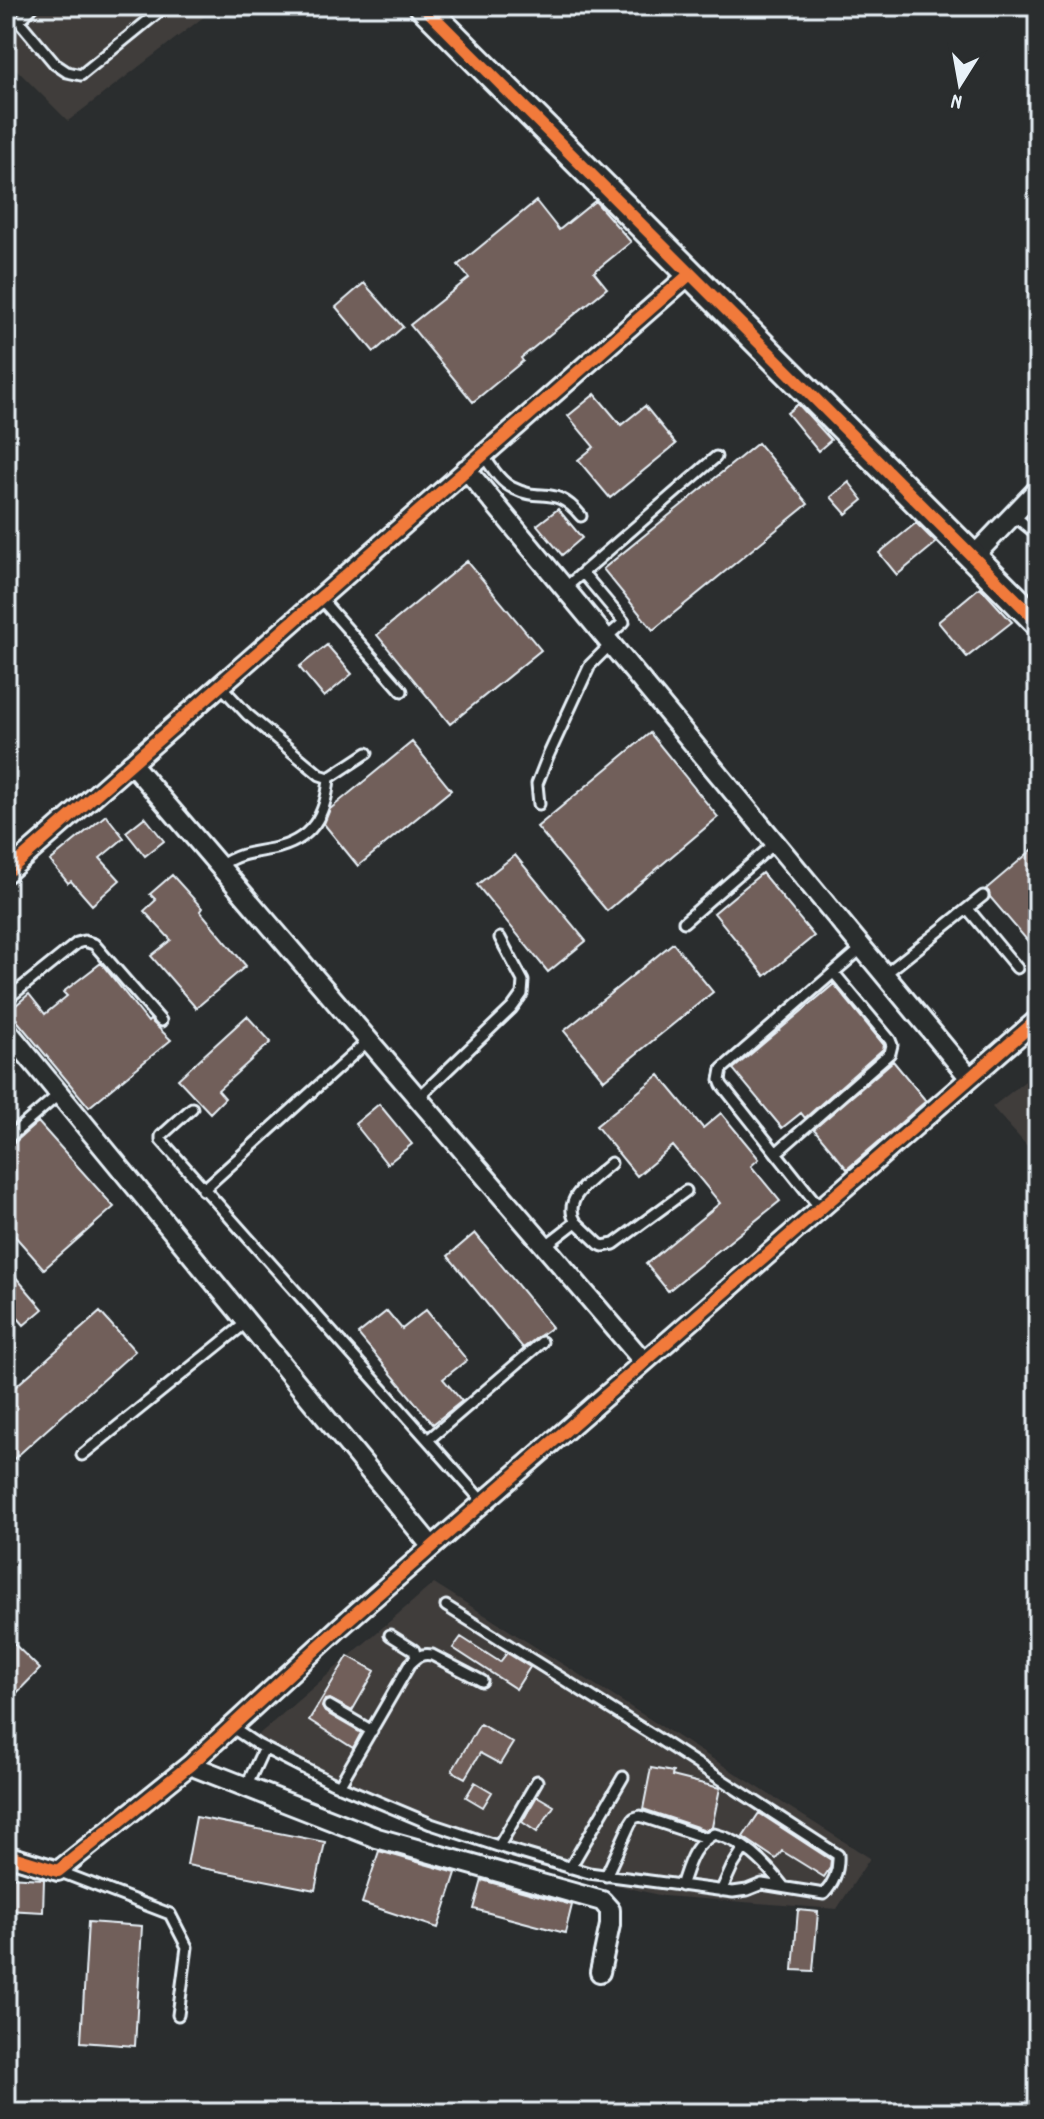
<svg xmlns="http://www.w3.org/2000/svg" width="1044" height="2119" font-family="Dekko,sans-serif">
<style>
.built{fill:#3f3c3b}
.building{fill:#715f5a;stroke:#e8f1f8;stroke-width:2}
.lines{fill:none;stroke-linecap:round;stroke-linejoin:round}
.lane-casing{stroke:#e8f1f8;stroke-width:15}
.street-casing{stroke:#e8f1f8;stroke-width:24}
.secondary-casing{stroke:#e8f1f8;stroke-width:32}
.lane{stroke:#2a2d2e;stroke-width:9}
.street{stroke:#2a2d2e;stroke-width:18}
.secondary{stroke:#2a2d2e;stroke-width:26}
.cycleway-casing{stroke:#2a2d2e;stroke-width:17}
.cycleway{stroke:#f17a3a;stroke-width:12}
</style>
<rect width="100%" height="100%" fill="#2a2d2e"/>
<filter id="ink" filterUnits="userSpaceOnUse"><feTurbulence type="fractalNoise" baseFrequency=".0125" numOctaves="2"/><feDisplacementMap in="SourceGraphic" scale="16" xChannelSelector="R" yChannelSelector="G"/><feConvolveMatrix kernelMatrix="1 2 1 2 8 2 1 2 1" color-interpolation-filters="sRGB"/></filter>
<g filter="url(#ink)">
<path class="built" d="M6,6H218L68,121L6,59Z
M1038,1071V1158L992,1107Z
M434,1583L870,1858L837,1909L663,1896L531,1865L373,1809L244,1747Z"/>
<path class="building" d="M536,201L559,230L595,201L631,242L594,272L607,288L521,358L523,361L473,402L410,325L469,278L458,265Z
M364,283L403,327L374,352L336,307Z
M595,394L621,425L645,406L676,444L610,498L578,460L594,447L568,416Z
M798,404L831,440L818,451L787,413Z
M758,443L808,504L653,630L603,569Z
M849,482L863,500L846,514L831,497Z
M558,509L582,538L562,555L537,525Z
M916,523L936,543L897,575L879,553Z
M467,561L541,650L450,724L377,635Z
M980,587L1012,622L967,657L938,622Z
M327,645L352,674L324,697L299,667Z
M650,733L718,817L607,911L537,827Z
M412,742L451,790L358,866L324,824L330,809Z
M106,815L124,838L100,858L120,880L92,905L71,881L68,883L50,861Z
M145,817L164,841L145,856L126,832Z
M1038,845V953L990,897L989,892L986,889Z
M515,855L586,941L548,972L477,885Z
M762,873L814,936L765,976L714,913Z
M172,875L202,908L200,911L246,966L196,1008L151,956L171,940L144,911L156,900L150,894Z
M673,943L713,992L604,1080L564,1031Z
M101,963L148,1022L150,1020L171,1040L89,1107L9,1011L29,994L45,1014L67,996L63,992Z
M834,984L884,1045L883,1049L805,1118L801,1113L782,1128L733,1069Z
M247,1016L271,1042L218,1090L225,1098L210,1113L178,1079Z
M893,1061L926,1101L847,1169L814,1129Z
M659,1075L703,1128L721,1113L759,1159L751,1166L780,1201L668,1291L646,1264L720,1203L673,1146L637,1176L596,1126Z
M379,1104L412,1144L387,1164L355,1124Z
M38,1122L114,1207L44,1269L6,1226V1150Z
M475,1233L552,1327L523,1348L448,1256Z
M14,1275L43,1309L24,1325L6,1304V1282Z
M426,1310L467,1360L443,1379L462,1401L433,1424L358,1334L387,1311L402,1329Z
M100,1312L135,1351L6,1466V1395Z
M6,1636L40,1669L6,1704Z
M461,1637L500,1662L507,1653L530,1667L516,1689L453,1648Z
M348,1656L375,1671L352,1711L330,1699L325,1700L322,1707L325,1712L361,1733L353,1748L309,1720Z
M480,1724L513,1743L500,1764L480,1753L465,1778L452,1771Z
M651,1768L673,1772L672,1776L720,1788L712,1827L706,1830L643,1809Z
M475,1782L492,1792L483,1807L466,1797Z
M537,1796L554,1806L537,1832L522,1822Z
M759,1813L831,1860L830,1868L824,1877L782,1851L776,1859L743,1837Z
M196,1817L325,1842L315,1890L187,1865Z
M379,1851L456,1873L438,1928L362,1903Z
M6,1877L44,1879L43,1912L6,1910Z
M482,1880L572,1905L565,1933L474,1909Z
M798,1910L818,1912L813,1971L793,1970Z
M88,1922L142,1926L135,2046L81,2042Z"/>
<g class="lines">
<defs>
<path id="lane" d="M34,6L19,21L55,64L67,72L81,75L166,6
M483,455C491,466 500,482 513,488C542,503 555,484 581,516
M1013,515L1038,535
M583,573L624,622L606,638
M565,588L716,457
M320,598L402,691
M220,685L247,714L320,775L329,778L367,753
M539,804L537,784L548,756L590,665L611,644
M220,866C239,853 251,853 272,849C312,841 326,815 329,778
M968,909L1017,968
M684,922L775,843
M884,975L983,896
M6,1000L77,943L84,941L94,944L161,1021
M418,1098L512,1008L522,994L523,981L500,938
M192,1108L161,1136V1140L483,1502
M6,1140L59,1094
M776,1153L890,1053L892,1045L890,1040L834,973
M203,1190L369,1040
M820,1208L722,1085L720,1080L722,1069L862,948
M576,1222L599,1244L603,1246L614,1244L686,1191
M545,1246L576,1222C560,1198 595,1178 611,1163
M428,1440L542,1342
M82,1455L247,1322
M390,1635L414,1650L416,1658
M329,1706L372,1731
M231,1727L258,1745L331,1782L431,1824L507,1849L589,1873L733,1892L747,1890L762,1884L824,1894C834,1883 839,1870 838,1855L654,1736L446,1606
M339,1786L410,1664C417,1657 421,1653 432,1655L482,1681
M246,1787L264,1748
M499,1846L537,1781
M570,1868L623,1777
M58,1871L170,1914L187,1947L178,2015
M606,1876L630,1824L634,1818L640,1816L706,1838
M681,1886C689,1863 692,1846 714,1834C744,1841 765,1863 783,1886
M721,1891L732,1867L744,1848"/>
<path id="street" d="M466,469L970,1078
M973,557L1038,489
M131,763L644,1362
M6,873L690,274
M6,1029L432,1547
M190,1765L377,1838L602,1901L610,1910V1925L600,1972
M6,1855L58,1871L190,1765L340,1627L1038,1019"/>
<path id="secondary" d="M423,6L1038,622"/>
</defs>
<use href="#lane" class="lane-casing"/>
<use href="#street" class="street-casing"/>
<use href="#secondary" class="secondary-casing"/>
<use href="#lane" class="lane"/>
<use href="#street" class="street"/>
<use href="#secondary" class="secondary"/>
<defs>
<path id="cycleway" d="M423,6L1038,622
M6,873L690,274
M6,1855L58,1871L190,1765L340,1627L1038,1019"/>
</defs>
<use href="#cycleway" class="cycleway-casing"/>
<use href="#cycleway" class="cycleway"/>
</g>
</g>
<rect width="1044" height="2119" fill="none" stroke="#2a2d2e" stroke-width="32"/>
<rect x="16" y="16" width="1012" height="2087" fill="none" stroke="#e8f1f8" stroke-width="3" filter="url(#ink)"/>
<g transform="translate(960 84) rotate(191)" stroke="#2a2d2e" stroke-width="6" paint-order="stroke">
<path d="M0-6L14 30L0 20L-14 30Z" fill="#e8f1f8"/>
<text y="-12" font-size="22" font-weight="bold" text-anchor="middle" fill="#e8f1f8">N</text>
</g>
</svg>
